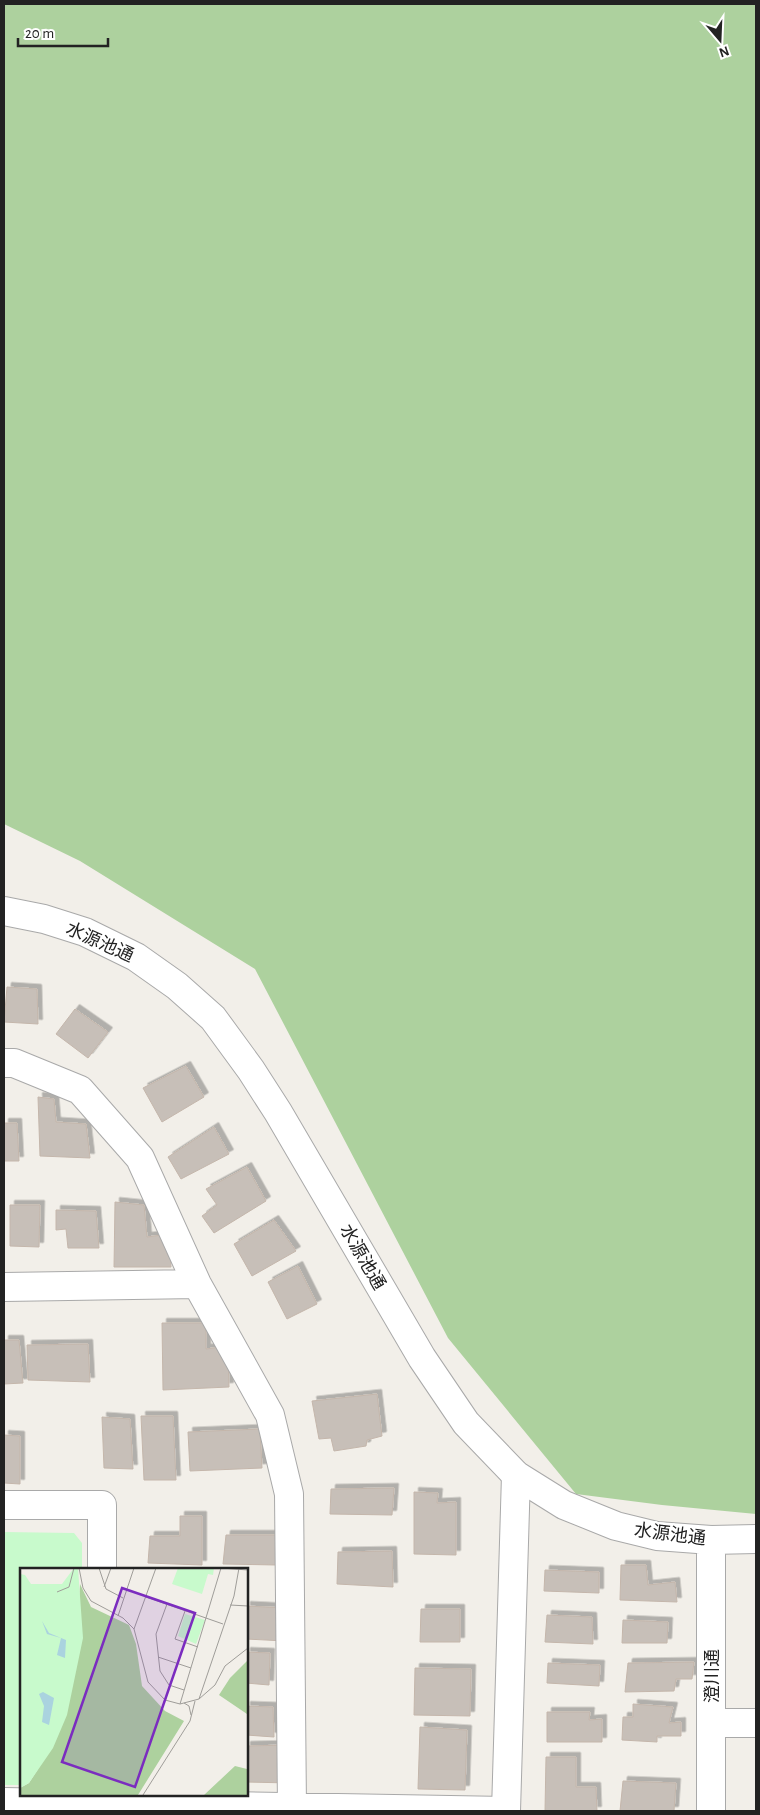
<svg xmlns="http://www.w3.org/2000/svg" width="760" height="1815" font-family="'Alegreya Sans','Noto Sans JP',sans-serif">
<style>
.forest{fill:#add19e}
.park{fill:#c8facc}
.building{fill:#c7bfb8;stroke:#c4b6ab;filter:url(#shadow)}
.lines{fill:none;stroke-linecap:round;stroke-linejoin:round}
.minor-casing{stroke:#a9a9a9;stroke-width:30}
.tertiary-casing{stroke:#a9a9a9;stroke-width:30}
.minor{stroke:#fff;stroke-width:28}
.tertiary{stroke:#fff;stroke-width:28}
.labels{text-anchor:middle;stroke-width:4.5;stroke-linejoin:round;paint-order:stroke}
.street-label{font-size:18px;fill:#222;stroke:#fff}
.inset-road{fill:none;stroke:#9f9d99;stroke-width:1}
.view{fill:#7b2cbf;fill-opacity:0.15;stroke:#7b2cbf;stroke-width:2.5}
.inset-edge{fill:none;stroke:#222;stroke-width:2.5}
</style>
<defs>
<filter id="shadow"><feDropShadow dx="4.5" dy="-4.5" stdDeviation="0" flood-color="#0004"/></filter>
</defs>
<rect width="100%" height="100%" fill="#f2efe9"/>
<path class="forest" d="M4,4H756V1514L662,1505L576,1494L448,1338L255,969L80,861L4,824Z"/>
<path class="park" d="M4,1532L74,1533L82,1543V1569H21V1785H4Z"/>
<path class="building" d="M7,987L37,989L38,1024L4,1022Z
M75,1009L108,1032L88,1058L56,1034Z
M186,1066L204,1097L162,1122L143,1088Z
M38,1097L54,1099L56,1122L86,1124L90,1158L40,1156Z
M4,1123H17L19,1161H4Z
M214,1127L229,1154L181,1179L168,1157Z
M247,1167L266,1201L214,1233L202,1216L217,1205L206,1189Z
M115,1202L144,1205L147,1237L169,1234L171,1267H114Z
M10,1205H40L39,1247L10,1246Z
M56,1210L96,1211L99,1248H68L66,1229L56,1230Z
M274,1220L296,1251L252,1276L234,1244Z
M298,1266L317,1304L287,1319L268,1282Z
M162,1323H206V1349L228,1346L229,1387L163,1390Z
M4,1340H19L23,1383L4,1384Z
M88,1344L90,1382L28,1380L27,1345Z
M377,1394L382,1436L367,1440L366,1446L334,1451L331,1438L319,1439L312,1401Z
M141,1416H173L176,1480H144Z
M102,1417L130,1419L133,1469L104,1468Z
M260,1429L262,1468L190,1471L188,1432Z
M4,1435L20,1436V1484L4,1483Z
M394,1488L392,1515L330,1514L331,1489Z
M414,1492L438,1493L437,1503L456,1502V1555L414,1554Z
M180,1516H202V1565L148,1563L150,1536H180Z
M226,1535H277L276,1565L223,1564Z
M392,1551L393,1587L337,1584L338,1552Z
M621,1565H646L648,1585L675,1582L677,1602L620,1600Z
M545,1570L599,1572V1593L544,1591Z
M246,1606L285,1608V1641L246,1639Z
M421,1609H460V1642H420Z
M547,1615L592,1617L593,1644L545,1642Z
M623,1620L668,1622L667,1643H622Z
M246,1652L270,1653L269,1685L246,1683Z
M694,1662L692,1679H676L674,1691L625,1692L628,1663Z
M548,1663L600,1665L599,1686L547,1683Z
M415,1668L471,1669L470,1716L414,1715Z
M633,1704L673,1707L669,1723L681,1722V1736H657V1742L622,1740L623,1717H633Z
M246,1706L273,1707L274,1737L246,1735Z
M547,1712H590L589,1720L602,1719V1742H547Z
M420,1727L467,1730L465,1790L418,1789Z
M290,1745V1783L246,1782V1746Z
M546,1757H576V1787H596L597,1811H545Z
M623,1781L676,1783L674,1811H620Z"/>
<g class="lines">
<defs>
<path id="minor" d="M4,1063H14L80,1090L140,1158L197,1284L270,1415L289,1494L292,1808
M4,1287L197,1284
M4,1505H102V1569
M712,1723H756
M4,1802L506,1811
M506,1811L516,1475"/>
<path id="tertiary" d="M4,911L44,919L85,932L136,957L177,986L213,1018L251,1070L278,1112L422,1358L466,1423L516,1475L564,1505L616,1526L657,1536L711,1540L756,1539
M711,1811V1540"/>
</defs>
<use href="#minor" class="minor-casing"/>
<use href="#tertiary" class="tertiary-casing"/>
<use href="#minor" class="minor"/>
<use href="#tertiary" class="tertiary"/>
</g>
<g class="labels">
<g class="street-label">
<text transform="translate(100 942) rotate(24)" y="6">水源池通</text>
<text transform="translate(363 1257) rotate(60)" y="6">水源池通</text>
<text transform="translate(670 1534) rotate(7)" y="6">水源池通</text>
<text transform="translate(712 1676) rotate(-90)" y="6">澄川通</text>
</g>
</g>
<g transform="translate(20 1568)">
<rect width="228" height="228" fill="#f2efe9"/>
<path d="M60,16L71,39L109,57L116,76L122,118L145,143L164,153L118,227H0V220L9,215L18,201L59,32ZM227,93V146L199,127L210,110ZM215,198L227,201V227H184Z" fill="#add19e"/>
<path d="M54,0H58L63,70L47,147L33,180L9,215L0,220V6L5,7L11,16H42ZM158,0H194L193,7L188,6L182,26L152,16ZM165,46L185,52L176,76L158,68Z" fill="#c8facc"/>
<path d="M22,53L29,65L46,72L45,90L37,87L41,70L27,66ZM23,124L34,130L29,157L22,154L24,138L19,126Z" fill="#aad3df"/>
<path class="inset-road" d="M59,0L63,20L71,33L103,50L114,61L128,114L145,132L160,136L179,131L195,117L205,98L228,80M79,0L86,21L103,30M201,0L228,2M84,19L91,0M37,24L49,19L54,0M126,29L203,56M147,36L136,66L140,103L149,117L164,122M210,37L228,38M165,43L155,71L178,79M98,48L114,0M114,61L136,0M138,89L171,100M179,131L214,28L219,0M164,135L169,138L171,147M160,136L201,0M123,227L170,153L175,133"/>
<path class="view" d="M102,20L175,45L115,219L42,194Z"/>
<rect width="228" height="228" class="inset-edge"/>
</g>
<rect width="760" height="1815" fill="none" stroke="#222222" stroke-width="10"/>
<g transform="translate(720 40) rotate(161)" stroke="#ffffff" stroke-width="4" paint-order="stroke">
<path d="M0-4L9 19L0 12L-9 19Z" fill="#222222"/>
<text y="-8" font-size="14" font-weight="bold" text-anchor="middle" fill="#222222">N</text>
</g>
<path d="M18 38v8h90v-8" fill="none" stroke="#222222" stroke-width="2.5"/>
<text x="25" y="38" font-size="15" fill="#222222" stroke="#ffffff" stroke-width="4" paint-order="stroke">20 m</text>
</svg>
